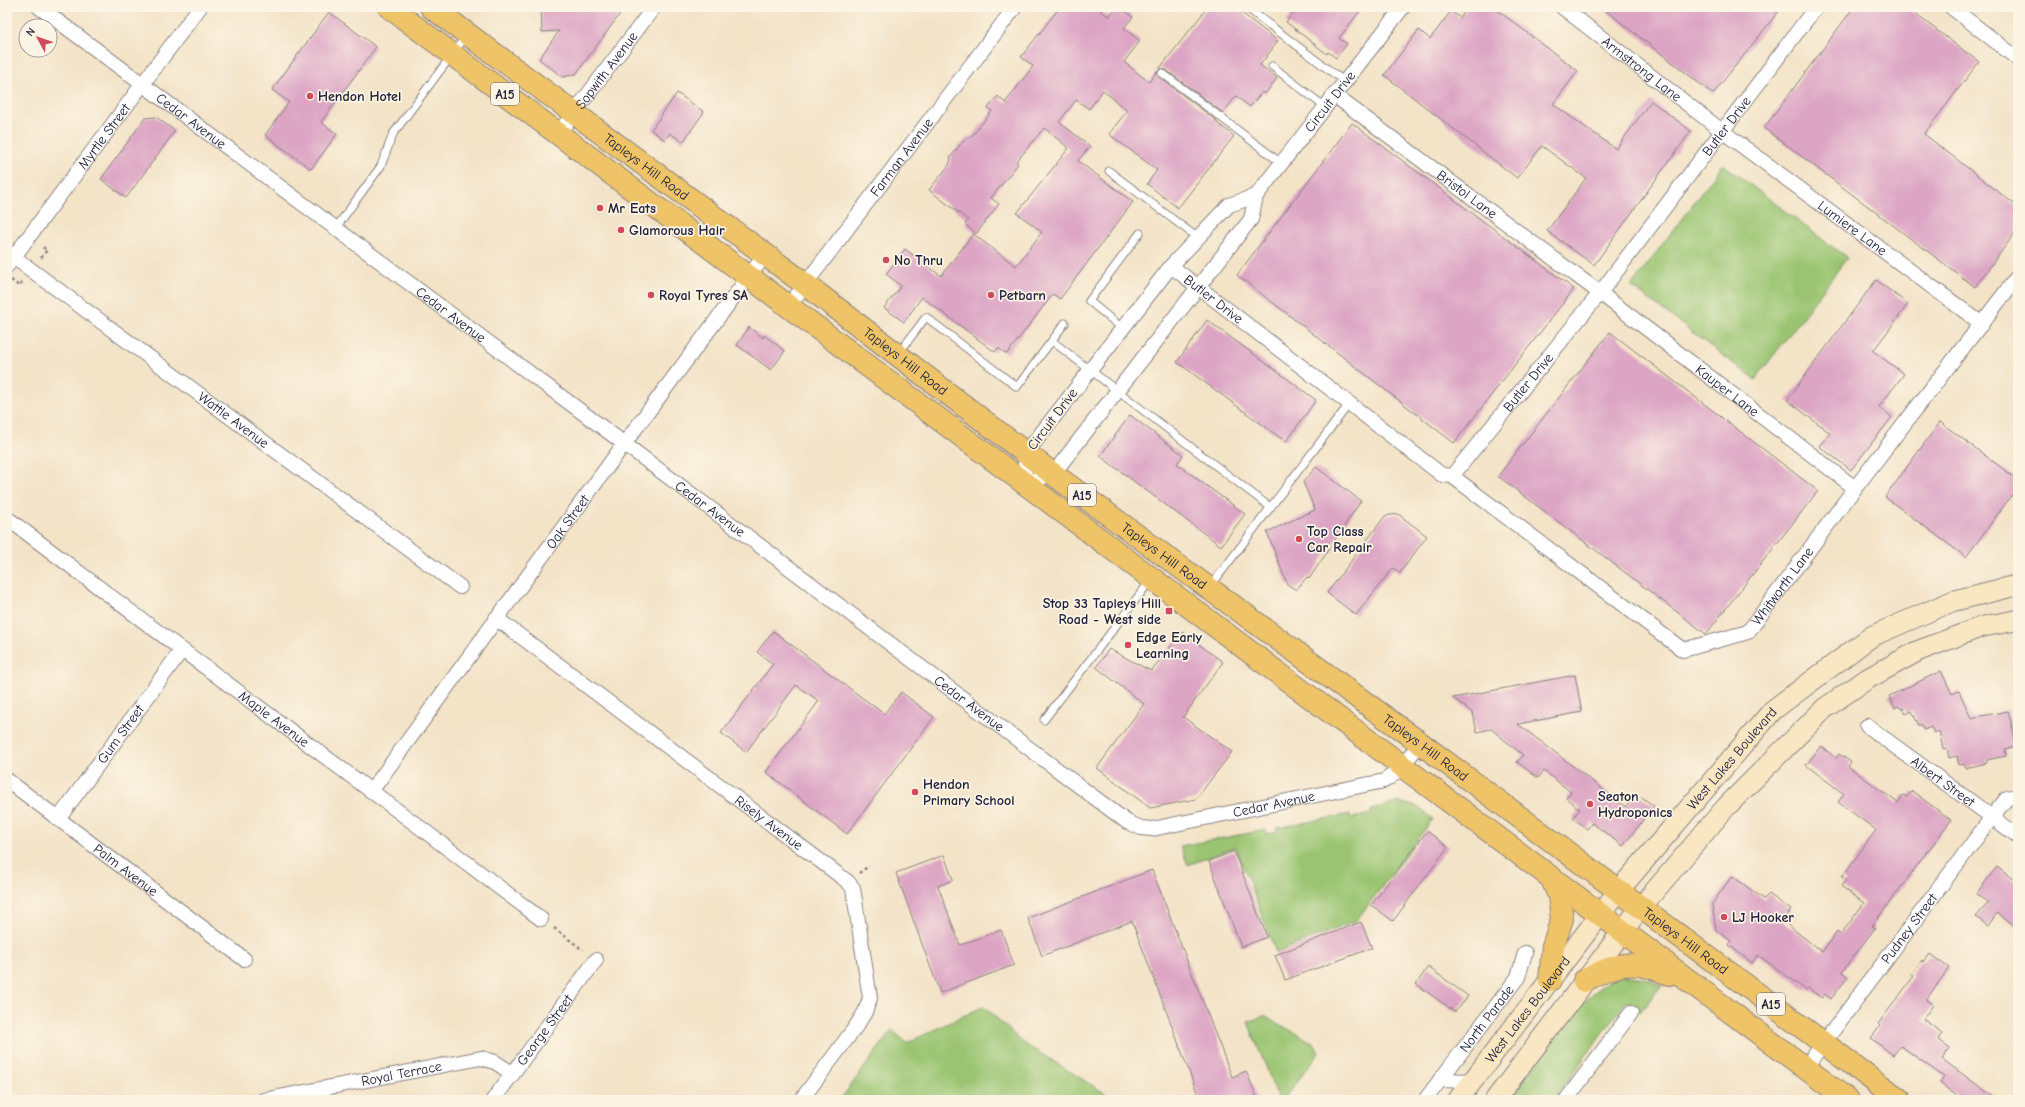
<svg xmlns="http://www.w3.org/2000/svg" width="2025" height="1107" font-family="'Comic Neue',sans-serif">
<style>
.green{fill:#9ac471;stroke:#5e7356}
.building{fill:#dca5c4}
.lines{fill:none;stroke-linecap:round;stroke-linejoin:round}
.lane-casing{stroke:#8a8281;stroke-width:9}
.street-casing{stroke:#8a8281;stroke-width:16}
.secondary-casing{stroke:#8a8281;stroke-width:22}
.primary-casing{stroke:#8a8281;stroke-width:24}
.path{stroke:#8a8281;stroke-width:2.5;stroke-dasharray:3 3;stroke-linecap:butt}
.lane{stroke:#fff;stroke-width:7}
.street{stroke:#fff;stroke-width:14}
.secondary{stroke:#f9e7c3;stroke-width:20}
.primary{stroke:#efc469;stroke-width:22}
.poi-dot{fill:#d1495b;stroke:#fcf5e5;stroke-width:1.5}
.labels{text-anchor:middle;stroke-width:3.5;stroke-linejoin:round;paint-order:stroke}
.shield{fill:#fcf5e5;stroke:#63616e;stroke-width:1}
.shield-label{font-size:13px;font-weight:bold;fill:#22223b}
.street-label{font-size:14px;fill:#22223b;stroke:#fcf5e5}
.poi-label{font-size:14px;font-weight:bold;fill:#22223b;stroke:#fcf5e5;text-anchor:start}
</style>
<rect width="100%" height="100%" fill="#fcf5e5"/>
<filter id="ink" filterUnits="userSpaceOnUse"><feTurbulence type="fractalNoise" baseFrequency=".025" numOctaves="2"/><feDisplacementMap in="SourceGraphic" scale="8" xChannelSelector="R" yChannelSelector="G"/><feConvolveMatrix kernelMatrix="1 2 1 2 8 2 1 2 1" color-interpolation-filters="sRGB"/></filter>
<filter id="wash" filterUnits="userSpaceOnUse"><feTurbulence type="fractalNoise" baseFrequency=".012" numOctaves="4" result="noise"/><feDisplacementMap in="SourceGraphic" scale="16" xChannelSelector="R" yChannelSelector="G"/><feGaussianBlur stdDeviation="0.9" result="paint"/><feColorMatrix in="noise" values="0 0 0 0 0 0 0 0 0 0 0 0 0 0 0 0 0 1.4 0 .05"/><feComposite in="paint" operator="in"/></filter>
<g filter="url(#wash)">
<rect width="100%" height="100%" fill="#f3e3c7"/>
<path class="green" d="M1723,164L1847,258L1755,380L1631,286Z
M1398,802L1418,807L1433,819L1356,921L1276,953L1236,847L1188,865L1180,846L1266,830V834L1277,832L1276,828L1350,814L1351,818L1371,814V810Z
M1621,975L1639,977L1662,985L1640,1012L1626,1002L1553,1100H1510L1580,1005L1606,982Z
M984,1006L1022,1042L1116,1100H840L892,1030L907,1043Z
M1264,1016L1314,1043L1319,1053L1283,1100H1279L1248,1022Z"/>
<g id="blocks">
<path class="building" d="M541,7H625L576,74L563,77L539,59L559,31L542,32Z
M1060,7H1096L1109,17L1116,7H1120L1133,17L1124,28L1140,41L1124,62L1149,82L1157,71L1159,77L1217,121L1216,122L1234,136L1178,208L1147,184L1157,170L1109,134L1127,111L1103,90L1089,109L1076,100L1059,122L1090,146L1078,161L1133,202L1060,299L1053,294L1007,354L998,348L995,352L922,297L904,322L884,308L901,286L886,274L905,249L941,276L973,234L1016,266L1042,232L1017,213L1069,148L1044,128L1016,162L1018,164L991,198L999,204L976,234L965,224L968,220L929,190L949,165L951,159L950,158L959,146L968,137H971L992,111L988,108L998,96L1005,103L1033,66L1021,57Z
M1208,7H1234L1278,41L1260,65L1277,78L1265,94L1262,92L1250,107L1236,96L1223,113L1165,69H1159Z
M1298,7H1363L1339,38L1347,44L1336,58L1328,52L1327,54L1286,22Z
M1468,7H1493L1578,71L1553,104L1616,149L1651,101L1691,131L1594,265L1547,231L1586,178L1542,146L1517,178L1384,75L1419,30L1430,39L1451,11L1460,18Z
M1601,7H1782L1713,94Z
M1854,7H1906L1979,62L1924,134L2018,207V229L1975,287L1764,128Z
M329,12L376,47L321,122L337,134L311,169L265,135L289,102L272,90Z
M677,93L704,112L683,142L670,133L665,140L651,130Z
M156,117L175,131L126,198L101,179L145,118Z
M1352,123L1574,289L1454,443L1237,275Z
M1876,280L1908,304L1873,351L1904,374L1879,407L1892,417L1851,470L1819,446L1830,433L1787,400Z
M1207,320L1316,400L1286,442L1177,362Z
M749,327L763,338L764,335L785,351L771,370L737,345Z
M1610,332L1818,491L1706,634L1498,476Z
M1130,415L1183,455L1177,464L1245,514L1221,546L1100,456Z
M1940,422L2018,480V487L1966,557L1885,497Z
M1316,467L1361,501L1309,579L1307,577L1296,590L1287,584L1267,532L1315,510L1303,482Z
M1398,514L1427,536L1400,573L1393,568L1356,615L1327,593L1385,516Z
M773,631L884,714L901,692L934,717L847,834L766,772L819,701L796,685L746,752L721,733L773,664L757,652Z
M1182,632L1223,662L1183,717L1232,752L1196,799L1150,808L1097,768L1144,704L1096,667L1109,649L1151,671Z
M1941,671L1952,694L1959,691L1971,718L2008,711L2017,747L2005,749L2006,756L1987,760V763L1965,768L1964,764L1959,765L1957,756L1949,758L1947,748L1943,749L1939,731L1934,733L1931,727L1924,730L1921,724L1919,726L1912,711L1906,714L1903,708L1901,709L1899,706L1895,708L1889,696Z
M1575,675L1582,712L1518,724L1626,807L1636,793L1654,806L1623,846L1592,823L1587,829L1573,818L1580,809L1566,798L1571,792L1544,771L1538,778L1517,762L1523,755L1491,729L1477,732L1473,713L1453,698Z
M1821,746L1836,758L1839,754L1851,762L1848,766L1898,803L1903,795L1907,797L1912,791L1951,820L1872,926L1875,928L1842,972L1848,977L1831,999L1824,994L1822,998L1808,988L1806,990L1758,955L1752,963L1729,945L1731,941L1716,930L1712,904L1732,876L1764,899L1769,894L1791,910L1783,921L1822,952L1837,931L1841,934L1864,903L1841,886L1846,880L1842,877L1876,830L1838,802L1844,794L1806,765Z
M1427,831L1448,847L1393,921L1371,905Z
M1234,851L1267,937L1241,947L1209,861Z
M944,855L953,880L938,886L960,945L1001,930L1014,965L940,993L896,873Z
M1997,867L2018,883V929L1997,913L1988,926L1976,917L1988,903L1976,894Z
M1152,870L1232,1077L1246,1071L1258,1100H1200L1132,921L1042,956L1028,918Z
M1361,922L1372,948L1285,980L1275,955Z
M1930,954L1949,968L1926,1000L1933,1005L1923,1019L1942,1033L1938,1039L1950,1048L1942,1059L1998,1100H1962L1940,1083L1944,1077L1901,1046L1893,1055L1871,1038L1880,1026L1878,1024L1914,976L1911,975L1922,960L1924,962Z
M1428,967L1468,996L1455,1012L1416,984Z"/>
</g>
</g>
<g filter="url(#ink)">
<use href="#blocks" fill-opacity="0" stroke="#8a8281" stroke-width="1"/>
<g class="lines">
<defs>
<path id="lane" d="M1246,7L1345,82
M1272,66L1325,107
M1162,73L1281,163
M1109,171L1198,238
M335,229L381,166L393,134L466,36
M1122,328L1089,301L1140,233
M1052,341L1270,507
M899,353L926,317L1017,387L1065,323
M1210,587L1349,404
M1044,720L1150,581"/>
<g id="street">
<path id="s1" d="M39,7L614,436L1127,822L1141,828L1152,829L1384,781C1400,772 1409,757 1420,743"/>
<path id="s2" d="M1562,7L1722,131L1982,324"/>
<path d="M1951,7L2018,59"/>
<path id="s3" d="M1334,95L1600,293L1855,488"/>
<path id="s4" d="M558,134L654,7"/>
<path id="s5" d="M1256,196L1229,205L1171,266L1026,453L1024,483L1053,474L1251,219L1256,196L1403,7"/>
<path id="s6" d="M7,252L460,587"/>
<path id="s7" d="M7,266L200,7"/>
<path id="s8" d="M1171,266L1442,475L1452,476L1600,293L1816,7"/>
<path id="s9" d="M788,307L1015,7"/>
<path id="s10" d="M1452,476L1683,650L1748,632L1855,488L2018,276"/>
<path id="s11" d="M7,518C184,653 364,784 541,919"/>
<path id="s12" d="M496,618L827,866L848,882L853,888L870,998L865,1012L857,1025L801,1100"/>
<path id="s13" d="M1867,726L2018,836"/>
<path id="s14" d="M7,780L244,959"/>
<path id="s15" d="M372,790L624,444L765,255"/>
<path id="s16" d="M59,818L181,651"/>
<path id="s17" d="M1805,1068L1992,817L2007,798L2018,796"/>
<path d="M1440,1080L1472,1081"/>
<path id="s18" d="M263,1100L481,1058L495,1062L513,1074"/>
<path id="s19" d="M493,1100L596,960"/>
<path id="s20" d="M1425,1100L1518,977L1525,953"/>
<path d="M1566,1100L1631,1013"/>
</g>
<g id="secondary">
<path id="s21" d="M1458,1100L1619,890L1773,710L1872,636L1953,601L2018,585"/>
<path d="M1495,1100L1641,907L1726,807L1825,708L1867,679L1918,651L1981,627L2018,620"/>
</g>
<g id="primary">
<path d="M389,7L1848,1100"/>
<path id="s22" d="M431,7L805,284L1053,474L1420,743L1900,1100"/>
<path d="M1550,980L1553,946L1562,919L1559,896L1552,879"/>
<path d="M1584,981C1617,962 1634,959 1669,974"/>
</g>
</defs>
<use href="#lane" class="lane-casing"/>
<use href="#street" class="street-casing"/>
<use href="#secondary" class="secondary-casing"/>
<use href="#primary" class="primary-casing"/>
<path class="path" d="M41,258L47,250L41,246
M11,280L19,286L22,282
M859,873L869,866
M554,928L583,950"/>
<use href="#lane" class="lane"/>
<use href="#street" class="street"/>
<use href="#secondary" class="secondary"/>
<use href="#primary" class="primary"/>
</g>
</g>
<g class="poi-dot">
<circle cx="310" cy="96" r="4"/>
<circle cx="600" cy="208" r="4"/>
<circle cx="621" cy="230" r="4"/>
<circle cx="886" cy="260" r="4"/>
<circle cx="651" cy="295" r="4"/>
<circle cx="991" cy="295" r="4"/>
<circle cx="1299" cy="539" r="4"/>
<rect x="1165" y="607" width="8" height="8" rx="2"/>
<circle cx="1128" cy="645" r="4"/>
<circle cx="915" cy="792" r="4"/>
<circle cx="1590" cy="804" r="4"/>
<circle cx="1724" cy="917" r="4"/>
</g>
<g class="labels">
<g class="shield">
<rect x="491" y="83" width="28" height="22" rx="3"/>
<rect x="1068" y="484" width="28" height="22" rx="3"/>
<rect x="1757" y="993" width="28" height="22" rx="3"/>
</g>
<g class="shield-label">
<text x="505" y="99">A15</text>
<text x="1082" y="500">A15</text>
<text x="1771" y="1009">A15</text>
</g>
<g class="street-label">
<text dy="5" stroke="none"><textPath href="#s2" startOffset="101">Armstrong Lane</textPath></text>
<text dy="5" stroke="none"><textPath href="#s4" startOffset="80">Sopwith Avenue</textPath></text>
<text dy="5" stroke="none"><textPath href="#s5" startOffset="876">Circuit Drive</textPath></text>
<text dy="5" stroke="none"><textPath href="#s1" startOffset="190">Cedar Avenue</textPath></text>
<text dy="5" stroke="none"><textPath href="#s8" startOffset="797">Butler Drive</textPath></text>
<text dy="5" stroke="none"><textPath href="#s7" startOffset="162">Myrtle Street</textPath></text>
<text dy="5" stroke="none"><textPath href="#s9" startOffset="188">Farman Avenue</textPath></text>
<text dy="5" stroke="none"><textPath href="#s22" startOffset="268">Tapleys Hill Road</textPath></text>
<text dy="5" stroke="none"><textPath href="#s3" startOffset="166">Bristol Lane</textPath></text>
<text dy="5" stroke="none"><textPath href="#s2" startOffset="365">Lumiere Lane</textPath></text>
<text dy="5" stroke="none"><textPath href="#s8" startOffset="54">Butler Drive</textPath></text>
<text dy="5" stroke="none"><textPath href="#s1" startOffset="514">Cedar Avenue</textPath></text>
<text dy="5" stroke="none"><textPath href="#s22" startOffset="592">Tapleys Hill Road</textPath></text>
<text dy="5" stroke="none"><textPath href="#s8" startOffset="473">Butler Drive</textPath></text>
<text dy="5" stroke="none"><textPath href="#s3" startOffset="492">Kauper Lane</textPath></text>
<text transform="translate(1052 419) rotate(-53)" y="5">Circuit Drive</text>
<text dy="5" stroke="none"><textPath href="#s6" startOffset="282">Wattle Avenue</textPath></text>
<text dy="5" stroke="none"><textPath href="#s1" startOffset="838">Cedar Avenue</textPath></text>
<text dy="5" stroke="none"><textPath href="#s15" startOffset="332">Oak Street</textPath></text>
<text dy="5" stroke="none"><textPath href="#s22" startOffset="916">Tapleys Hill Road</textPath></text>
<text dy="5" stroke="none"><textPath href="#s10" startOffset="414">Whitworth Lane</textPath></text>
<text dy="5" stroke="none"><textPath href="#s1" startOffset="1162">Cedar Avenue</textPath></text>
<text dy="5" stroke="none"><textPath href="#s11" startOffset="334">Maple Avenue</textPath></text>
<text dy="5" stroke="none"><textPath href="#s16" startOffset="104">Gum Street</textPath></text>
<text dy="5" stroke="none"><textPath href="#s22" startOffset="1240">Tapleys Hill Road</textPath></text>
<text dy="5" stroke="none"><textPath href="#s21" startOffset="438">West Lakes Boulevard</textPath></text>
<text dy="5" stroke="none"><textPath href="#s13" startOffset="94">Albert Street</textPath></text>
<text dy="5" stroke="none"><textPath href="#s1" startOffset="1510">Cedar Avenue</textPath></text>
<text dy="5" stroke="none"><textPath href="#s12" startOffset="341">Risely Avenue</textPath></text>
<text dy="5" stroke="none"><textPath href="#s14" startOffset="149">Palm Avenue</textPath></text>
<text dy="5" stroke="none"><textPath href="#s17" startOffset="174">Pudney Street</textPath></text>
<text dy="5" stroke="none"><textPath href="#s22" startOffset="1564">Tapleys Hill Road</textPath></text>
<text dy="5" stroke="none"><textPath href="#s21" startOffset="114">West Lakes Boulevard</textPath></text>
<text dy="5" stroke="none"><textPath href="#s20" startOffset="102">North Parade</textPath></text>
<text dy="5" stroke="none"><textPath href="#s19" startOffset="87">George Street</textPath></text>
<text dy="5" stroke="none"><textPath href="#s18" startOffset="141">Royal Terrace</textPath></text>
</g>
<g class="poi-label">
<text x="318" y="101">Hendon Hotel</text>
<text x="608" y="213">Mr Eats</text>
<text x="629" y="235">Glamorous Hair</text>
<text x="894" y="265">No Thru</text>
<text x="659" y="300">Royal Tyres SA</text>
<text x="999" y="300">Petbarn</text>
<text x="1307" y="536">Top Class<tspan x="1307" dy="16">Car Repair</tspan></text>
<text x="1161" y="608" text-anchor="end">Stop 33 Tapleys Hill<tspan x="1161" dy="16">Road - West side</tspan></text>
<text x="1136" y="642">Edge Early<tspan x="1136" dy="16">Learning</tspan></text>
<text x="923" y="789">Hendon<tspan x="923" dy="16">Primary School</tspan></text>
<text x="1598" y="801">Seaton<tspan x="1598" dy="16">Hydroponics</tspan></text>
<text x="1732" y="922">LJ Hooker</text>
</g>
</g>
<rect width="2025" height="1107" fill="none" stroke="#fcf5e5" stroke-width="24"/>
<g transform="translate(38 38) rotate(310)"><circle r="19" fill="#fcf5e5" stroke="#a5a1a1"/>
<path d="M0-3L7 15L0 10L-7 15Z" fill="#d1495b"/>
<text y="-6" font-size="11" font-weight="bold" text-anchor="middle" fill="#22223b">N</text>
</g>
</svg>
